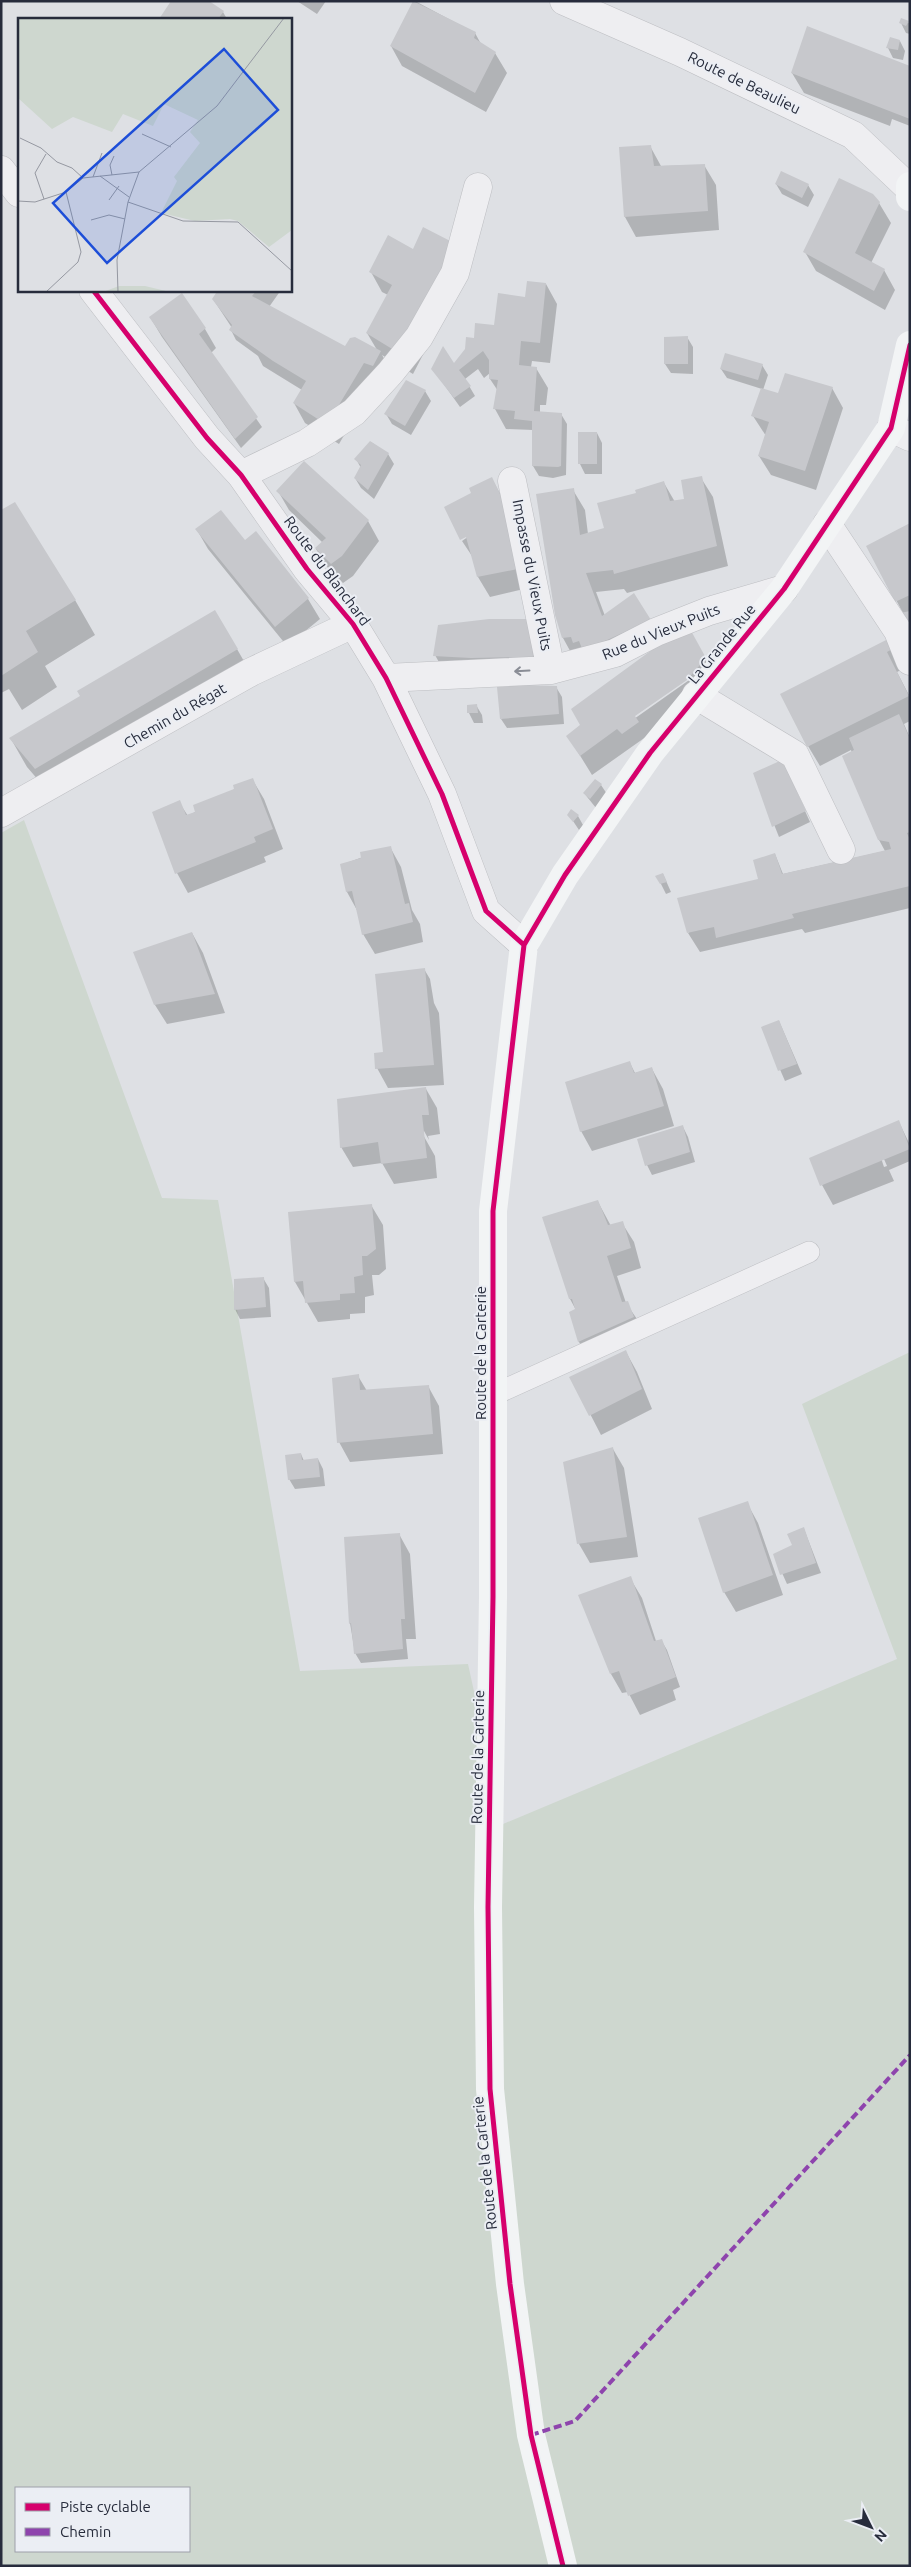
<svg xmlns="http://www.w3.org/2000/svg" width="911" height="2567" font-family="Ubuntu,sans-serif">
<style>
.green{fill:#ced7cf;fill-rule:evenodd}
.shadow{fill:#0003;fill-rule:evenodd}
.building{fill:#c7c8cc}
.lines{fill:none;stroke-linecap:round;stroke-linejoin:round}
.lane-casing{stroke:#bdbec2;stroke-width:22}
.street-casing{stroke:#bdbec2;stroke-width:29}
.lane{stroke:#eeeef1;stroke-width:21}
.street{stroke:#eeeef1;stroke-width:28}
.secondary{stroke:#f2f4f5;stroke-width:28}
.quiet{stroke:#8e44ad;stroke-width:4;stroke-dasharray:8 4;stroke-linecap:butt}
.cycleway-casing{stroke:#ebeef4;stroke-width:8}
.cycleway{stroke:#d6006c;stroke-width:5}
.oneway{stroke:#8a8d96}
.labels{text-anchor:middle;stroke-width:4;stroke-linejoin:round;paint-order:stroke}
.street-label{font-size:15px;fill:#272c3c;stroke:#ebeef4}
.inset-road{fill:none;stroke:#9598a1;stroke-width:1}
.view{fill:#1d4ed8;fill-opacity:0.15;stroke:#1d4ed8;stroke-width:2.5}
.inset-edge{fill:none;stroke:#272c3c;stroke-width:2.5}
</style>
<rect width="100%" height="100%" fill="#dee0e4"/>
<path class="green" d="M24,820L162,1198L218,1200L300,1671L468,1664L503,1824L897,1659L802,1404L910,1352V2566H1V833ZM16,2488H189V2551H16Z"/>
<path class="shadow" d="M297,1H326L317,14Z
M415,1L475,33L481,44L495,53L507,73L486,112L402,66L391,46Z
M223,12L227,19H161Z
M908,22L910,25V34L906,33L901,23Z
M900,41L905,51L903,60L893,58L888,48Z
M910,67V126L892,119L890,126L804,93L792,73Z
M650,146L661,166L704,165L716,185L719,230L636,237L625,217Z
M776,184L808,185L814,195L808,207L782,194Z
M879,203L891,223L871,263L884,270L895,290L885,310L816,271L805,252Z
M413,250L469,266L413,374L382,355L392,372L375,382L339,444L305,423L294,403L302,390L263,366L258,356L236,340L231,330L232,328L213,299L219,290H281L269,307L345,348L377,350L367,333L388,295L382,292L371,272Z
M546,284L557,304L550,363L532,361L531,367L536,368L548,388L546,405H540V413L561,414L567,424L566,475L553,478L539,476L533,466V430L506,429L495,409L498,391L490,379V373L484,378L478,369L465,379L475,396L460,407L433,369L454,365L475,339L495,327L526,298Z
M150,317L205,329L216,348L211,353L262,427L241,448L162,337Z
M687,337L693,347V374L671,373L665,364Z
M762,365L768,375L763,390L778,395L832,388L843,408L816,490L771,475L759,456L766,436L753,416L762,389L727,378L721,369Z
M425,391L431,401L411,435L392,424L386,414Z
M597,433L602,443V474H585L580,464Z
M371,442L388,454L394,464L374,499L361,488L355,478L361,468L356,459Z
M701,478L713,497L728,566L627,593L624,589L596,592L605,616L634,595L661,640L574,658L563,638L573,490L585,510L588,534L606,529L637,494L664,483L675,502L686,500Z
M492,479L503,499L528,588L490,597L478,577L474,559L462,541L472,534V494Z
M278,491L368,521L379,541L353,576L343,583L328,568L316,549L323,543L289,510Z
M1,511L75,600L95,635L45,666L57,687L22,710L9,689L1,693Z
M910,524V632L903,613L868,547Z
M197,530L245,541L256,533L308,599L320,619L287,646L208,549Z
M530,620L538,666L446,675L435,655Z
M689,631L716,678L698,700L592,775L568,736ZM691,676L692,678L634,719V716Z
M889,639L905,668L897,672L910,697V721L904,724L910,738V908L805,933L802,929L700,952L688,933L760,880L775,854L783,874L885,851L879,840L851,750L820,766L808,746Z
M237,649L253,677L52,796L27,767L11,739Z
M556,687L562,697L564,724L507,728L501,719Z
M476,705L482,715L483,723H474L469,713Z
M787,771L810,822L779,837L754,774Z
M252,779L264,799L283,849L264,857L266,862L188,893L177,873L153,813L179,802L188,816Z
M601,785L607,794L596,808L584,793Z
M569,815L578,816L583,825L579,830Z
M390,847L401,867L412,910L420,924L423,942L375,954L363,934L358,912L347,892L341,865Z
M663,874L671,892L666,894L657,876Z
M192,933L203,953L225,1013L167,1024L155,1005Z
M424,969L430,979L434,1003L439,1013L444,1085L388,1088L377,1068Z
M779,1021L802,1074L785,1081L762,1028Z
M630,1063L635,1073L652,1069L663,1089L674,1126L592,1151L581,1131Z
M426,1089L437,1108L440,1134L428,1136L429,1140L424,1131L422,1133L435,1156L437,1178L394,1184L382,1163L353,1167L341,1147Z
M899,1122L910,1145V1161L889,1170L894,1181L833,1205L822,1185ZM879,1152H881L887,1166L884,1167Z
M683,1127L688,1137L695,1162L652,1175L647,1165Z
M598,1202L611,1226L622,1223L634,1242L641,1268L617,1276L626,1303L639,1322L590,1361L579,1342L571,1313L576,1310L570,1299Z
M371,1205L383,1225L386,1269L379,1275H372L374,1295L365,1297V1313L350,1314V1319L318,1322L295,1282L289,1213Z
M263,1278L269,1288L271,1317L240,1319L235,1309Z
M626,1352L637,1372L652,1409L601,1435L571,1377Z
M358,1376L367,1391L428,1386L439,1406L443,1454L350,1462L339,1442Z
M613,1449L624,1468L638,1557L590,1563L579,1544Z
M301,1454L304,1461L318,1459L323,1469L325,1486L295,1489L289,1479Z
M747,1503L758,1523L783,1595L736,1612L724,1592Z
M804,1529L821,1573L787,1584L774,1555L794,1546Z
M399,1534L410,1554L416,1639H406L408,1659L361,1663L355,1653L350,1623Z
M630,1578L642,1598L656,1641L661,1640L667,1650L680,1687L673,1690L676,1700L640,1715L628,1692L622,1693L611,1674Z"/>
<path class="building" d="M171,1H209L224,11L218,19H159Z
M413,1L476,32L474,38L496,52L475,93L390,46Z
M901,18L909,21L906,26L899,23Z
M807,26L910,66V119L791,73Z
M890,37L900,40L898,50L886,48Z
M651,145L654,166L705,164L708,211L624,217L619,147Z
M781,171L809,184L802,198L775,184Z
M839,178L873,194L880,202L855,253L885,269L874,291L803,252Z
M423,227L458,245L402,355L366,333L392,285L369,272L388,235L413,249Z
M527,281L546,283L540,343L521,341L519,365L537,367L534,411L562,413L561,466L558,467L532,466V421L514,419L515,411L493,409L498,380L489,379V360L483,351L459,370L471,386L454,398L431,369L443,346L454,363L465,349L466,337L474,338L475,323L494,325L498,293L525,297Z
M218,290H257L252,296L345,346L350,338L355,337L381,351L373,366L364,363L327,425L293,403L306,381L273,361L229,330L232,325L212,299Z
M182,293L206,328L199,334L258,417L235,439L149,317Z
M688,336V364H664V337Z
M725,353L763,364L758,380L720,369Z
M785,373L833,387L805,471L758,456L769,422L751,416L761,388L778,393Z
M406,380L426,390L405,426L384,414Z
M578,432H597V464H578Z
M370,441L389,453L368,490L354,478L361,465L354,459Z
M304,461L369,520L342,556L331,564L315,548L326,538L276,491Z
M702,476L717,546L614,574L613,570L586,573L602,616L634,593L651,620L583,651L579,641L573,643L571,637L562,638L555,615L536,494L574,488L580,535L604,528L597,503L636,493L635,490L664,481L670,501L684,499L681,480Z
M492,477L501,496L518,569L477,577L466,537L460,540L444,507L471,493L469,488Z
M15,502L76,600L26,631L38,652L1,676V510Z
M221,510L245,540L256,531L309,598L275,627L195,529Z
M910,523V595L895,602L866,546Z
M215,610L238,649L35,769L9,738L80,696L77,691Z
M910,611V635L900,613Z
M489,619H531L533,657L471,658L433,656L438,625Z
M690,629L706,658L687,680L635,716L639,722L622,734L617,729L580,756L566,736L580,725L571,709L660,644Z
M890,638L894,648L887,652L909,696L807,747L780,694Z
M523,685L557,686L559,714L500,719L497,687Z
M477,704L478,713H467V705Z
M899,714L910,739V832L907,833L910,840V886L792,914L794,918L716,938L714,927L687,933L677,898L758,879L753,860L775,853L782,874L891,849L889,842L878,840L842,756L854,750L849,738Z
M782,760L806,811L772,827L753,773Z
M253,778L273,829L254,837L256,842L175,874L152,812L180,800L186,815L195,812L193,805L234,789L233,785Z
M595,779L602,784L590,799L583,793Z
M571,809L579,815L573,822L567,815Z
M391,846L405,904L409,903L413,922L362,935L352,891L346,892L340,864L361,858L360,852Z
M663,873L667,882L660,884L655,876Z
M192,932L215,994L154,1005L133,952Z
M425,968L434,1065L375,1069L374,1053L383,1052L375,974Z
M779,1020L797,1064L778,1071L761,1027Z
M630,1061L634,1073L652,1067L664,1106L580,1132L565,1082Z
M426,1087L429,1115H422L427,1158L381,1164L378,1142L340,1148L337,1099Z
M899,1120L910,1149L820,1186L809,1158Z
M683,1125L690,1152L645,1166L637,1139Z
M598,1200L608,1225L623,1221L631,1248L607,1256L622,1302L628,1301L634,1317L578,1342L569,1312L575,1309L572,1299H569L542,1217Z
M372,1204L376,1249L367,1256H362L363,1275L354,1277L355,1293L340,1294V1300L305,1303L303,1281L294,1282L288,1212Z
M264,1277L266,1307L234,1310V1279Z
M626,1350L642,1389L589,1416L569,1377Z
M359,1374L360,1390L429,1385L433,1434L337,1443L332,1378Z
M613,1447L627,1537L577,1544L563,1462Z
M301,1453L302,1460L318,1458L320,1477L288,1480L285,1455Z
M748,1501L773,1575L723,1593L698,1518Z
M804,1527L816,1563L780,1575L773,1554L792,1545L787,1534Z
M400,1533L405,1619H401L403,1649L354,1654L351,1623L349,1624L344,1537Z
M631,1576L654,1641L662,1639L676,1677L628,1696L619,1671L610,1674L578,1595Z"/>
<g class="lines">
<defs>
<path id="lane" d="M493,1395L809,1252"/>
<path id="street" d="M564,1L680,52L853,135L909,188
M1,170L19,193
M93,290L207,438L241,475L307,569L353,624L386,678L442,794L486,911L524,945
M891,428L910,437
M241,475L307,443L354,412L390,373L419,337L455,273L478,187
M512,481L551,670
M827,524L898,631L910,661
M386,678L551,670L615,653L656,632L709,611L784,589
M696,695L795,755L841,850
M1,813L251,672L353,624"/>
</defs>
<use href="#lane" class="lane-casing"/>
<use href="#street" class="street-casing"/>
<use href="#lane" class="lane"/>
<use href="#street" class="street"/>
<path class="secondary" d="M910,186V197
M563,2566L531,2435L510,2284L490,2089L488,1907L493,1597V1211L524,945L565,875L650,753L784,589L891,428L910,345"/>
<path class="quiet" d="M531,2435L575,2421L910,2055"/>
<defs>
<path id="cycleway" d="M93,290L207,438L241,475L307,569L353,624L386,678L442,794L486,911L524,945
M563,2566L531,2435L510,2284L490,2089L488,1907L493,1597V1211L524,945L565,875L650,753L784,589L891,428L910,345"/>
</defs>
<use href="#cycleway" class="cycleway-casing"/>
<use href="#cycleway" class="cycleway"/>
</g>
<defs><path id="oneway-shaft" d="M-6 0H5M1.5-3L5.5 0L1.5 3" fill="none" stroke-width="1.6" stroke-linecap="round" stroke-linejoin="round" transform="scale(1.25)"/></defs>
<use class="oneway" href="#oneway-shaft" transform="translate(522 671) rotate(177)"/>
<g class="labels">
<g class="street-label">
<text transform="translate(744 83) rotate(26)" y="5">Route de Beaulieu</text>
<text transform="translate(327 571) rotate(53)" y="5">Route du Blanchard</text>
<text transform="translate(532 575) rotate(79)" y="5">Impasse du Vieux Puits</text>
<text transform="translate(661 632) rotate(-22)" y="5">Rue du Vieux Puits</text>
<text transform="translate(722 644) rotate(-51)" y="5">La Grande Rue</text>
<text transform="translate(175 716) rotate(-30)" y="5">Chemin du Régat</text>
<text transform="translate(481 1353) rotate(-90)" y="5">Route de la Carterie</text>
<text transform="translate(478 1757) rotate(-89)" y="5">Route de la Carterie</text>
<text transform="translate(485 2163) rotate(-96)" y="5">Route de la Carterie</text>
</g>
</g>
<g transform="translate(18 18)">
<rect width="274" height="274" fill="#dee0e4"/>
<path d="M0,0H274V212L251,229L220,203L212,201L177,203L143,195L159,163L156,159L182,125L172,114L180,102L146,86L135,108L105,96L94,114L55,99L34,111L0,80ZM101,268H127L152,274H85Z" fill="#ced7cf"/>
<path class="inset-road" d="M124,116L153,129M2,120L23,130L39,144L54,150L65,160M94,157L92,147L96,138M82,158L111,179M75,159L84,135M26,181L17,155L28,136M91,182L101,168M0,183L17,184L48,174L65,160L121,154L199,88L266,0M110,184L165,203L220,204L274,253M73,202L91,197L107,201M28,274L60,244L63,234L48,174M100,274L99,242L110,184L121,154"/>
<path class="view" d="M206,31L260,92L89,245L35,185Z"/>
<rect width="274" height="274" class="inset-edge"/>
</g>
<rect width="911" height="2567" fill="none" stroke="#272c3c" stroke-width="5"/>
<rect x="15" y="2487" width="175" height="65" fill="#ebeef4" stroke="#9da0aa"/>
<rect x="25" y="2503" width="25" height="8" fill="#d6006c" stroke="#9da0aa"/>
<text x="60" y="2512" font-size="15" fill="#272c3c">Piste cyclable</text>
<rect x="25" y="2528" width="25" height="8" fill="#8e44ad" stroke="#9da0aa"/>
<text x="60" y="2537" font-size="15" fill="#272c3c">Chemin</text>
<g transform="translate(871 2527) rotate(132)" stroke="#ebeef4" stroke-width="4" paint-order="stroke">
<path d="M0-4L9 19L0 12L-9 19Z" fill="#272c3c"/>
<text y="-8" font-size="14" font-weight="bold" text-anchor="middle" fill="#272c3c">N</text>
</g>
</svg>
